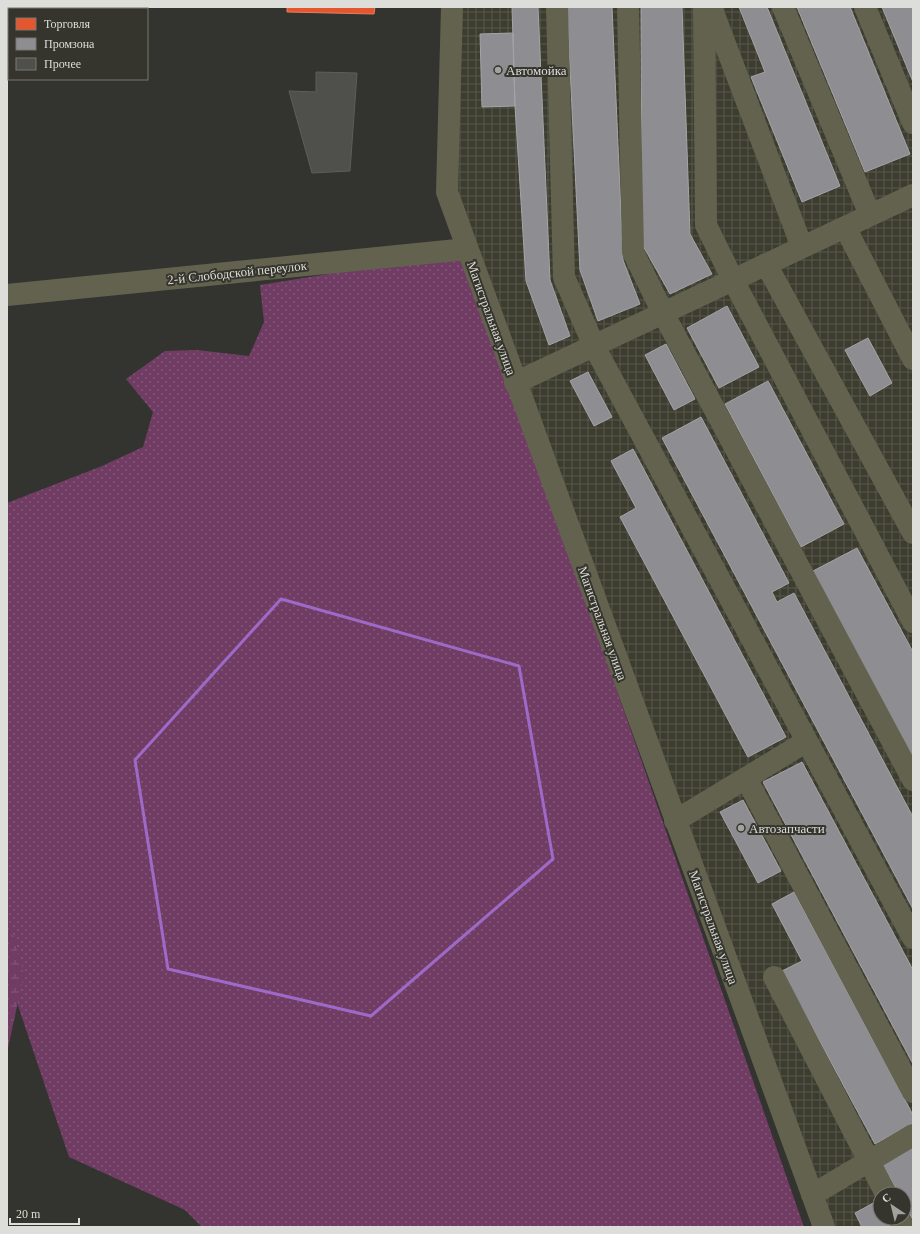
<svg xmlns="http://www.w3.org/2000/svg" width="920" height="1234" font-family="Georgia,serif">
<style>
.industrial{fill:url(#industrial-grid);fill-rule:evenodd}
.grass{fill:url(#grass-dots)}
.wetland{fill:url(#wetland-marsh)}
.shops{fill:#e4572e;stroke:#e28061}
.industry{fill:#8d8d92;stroke:#a5a5a7}
.building{fill:#4f4f4c;stroke:#5d5d5a}
.lines{fill:none;stroke-linecap:round;stroke-linejoin:round}
.minor{stroke:#62624f;stroke-width:22}
.marked{fill:none;stroke:#9d6ac8;stroke-width:3;stroke-linejoin:round}
.poi-dot{fill:#a2a29e;stroke:#35352d;stroke-width:1.5}
.labels{text-anchor:middle;stroke-width:4;stroke-linejoin:round;paint-order:stroke}
.poi-label{font-size:13px;fill:#ddded9;stroke:#35352d;text-anchor:start}
.street-label{font-size:13px;fill:#ddded9;stroke:#35352d}
</style>
<defs>
<pattern id="industrial-grid" width="8" height="8" patternUnits="userSpaceOnUse"><rect width="8" height="8" fill="#3c3d2f"/><path d="M0 4h8M4 0v8" fill="none" stroke="#58594d"/></pattern>
<pattern id="grass-dots" width="8" height="8" patternUnits="userSpaceOnUse"><rect width="8" height="8" fill="#713c63"/><path d="M2 2h.1M6 6h.1" fill="none" stroke="#855879" stroke-width="1.8" stroke-linecap="round"/></pattern>
<pattern id="wetland-marsh" width="20" height="14" patternUnits="userSpaceOnUse"><rect width="20" height="14" fill="#713c63"/><path d="M1 5h8M5 5V1M11 12h8M15 12V8" fill="none" stroke="#855879"/></pattern>
</defs>
<rect width="100%" height="100%" fill="#33332f"/>
<path class="industrial" d="M453,7H913V1227H829L448,192ZM880,1194H904V1218H880Z"/>
<path class="grass" d="M464,252L804,1227H202L185,1210L69,1157L7,973V503L102,466L143,447L153,412L126,379L165,351L197,350L249,356L264,322L260,285Z"/>
<path class="wetland" d="M7,913L24,974L7,1053Z"/>
<path class="shops" d="M287,7H375L374,14L287,12Z"/>
<path class="industry" d="M512,7H538L550,280L570,336L549,345L526,281L515,106Z
M567,7H612L623,260L640,304L598,321L580,270Z
M641,7H682L690,234L712,274L670,294L642,244Z
M739,7H767L840,186L802,202L751,77L765,72Z
M797,7H850L910,154L865,172Z
M882,7H913V82Z
M513,33L515,106L482,107L480,34Z
M727,306L759,367L719,388L687,328Z
M868,338L892,383L870,396L845,350Z
M666,344L695,399L674,410L645,355Z
M588,372L612,417L594,426L570,381Z
M768,381L844,524L801,547L725,404Z
M701,417L789,583L772,592L777,602L794,593L913,817V909L662,438Z
M633,449L786,737L748,757L620,517L636,508L611,461Z
M857,548L913,652V758L813,571Z
M802,762L913,970V1064L763,782Z
M743,800L781,871L758,883L720,812Z
M794,892L913,1115V1123L875,1144L782,971L802,961L772,904Z
M913,1146V1220L904,1204V1194H899L882,1163Z
M877,1201L880,1206V1218H886L891,1227H862L855,1213Z"/>
<path class="building" d="M316,72L357,73L350,171L312,173L289,91L316,92Z"/>
<g class="lines">
<path class="minor" d="M452,7L447,192L824,1227
M557,7L564,277L594,346L913,938
M628,7L633,252L663,313L913,780
M704,7L706,225L733,280L913,622
M711,7L802,247
M783,7L870,215
M865,7L913,123
M845,227L913,359
M766,264L913,533
M7,295L467,249
M515,383L913,195
M746,778L913,1092
M675,821L807,741
M774,977L886,1194
M812,1195L913,1135
M899,1218L903,1227"/>
</g>
<path class="marked" d="M281,599L519,666L553,859L371,1016L168,969L135,760Z"/>
<g class="poi-dot">
<circle cx="498" cy="70" r="4"/>
<circle cx="741" cy="828" r="4"/>
</g>
<g class="labels">
<g class="poi-label">
<text x="506" y="75">Автомойка</text>
<text x="749" y="833">Автозапчасти</text>
</g>
<g class="street-label">
<text transform="translate(237 272) rotate(-6)" y="5">2-й Слободской переулок</text>
<text transform="translate(492 318) rotate(70)" y="5">Магистральная улица</text>
<text transform="translate(603 623) rotate(70)" y="5">Магистральная улица</text>
<text transform="translate(714 927) rotate(70)" y="5">Магистральная улица</text>
</g>
</g>
<rect width="920" height="1234" fill="none" stroke="#ddded9" stroke-width="16"/>
<rect x="8" y="8" width="140" height="72" fill="#35352d" stroke="#787972"/>
<rect x="16" y="18" width="20" height="12" fill="#e4572e" stroke="#787972"/>
<text x="44" y="28" font-size="12" fill="#ddded9">Торговля</text>
<rect x="16" y="38" width="20" height="12" fill="#8d8d92" stroke="#787972"/>
<text x="44" y="48" font-size="12" fill="#ddded9">Промзона</text>
<rect x="16" y="58" width="20" height="12" fill="#4f4f4c" stroke="#787972"/>
<text x="44" y="68" font-size="12" fill="#ddded9">Прочее</text>
<g transform="translate(892 1206) rotate(325)"><circle r="19" fill="#35352d" stroke="#787972"/>
<path d="M0-3L7 15L0 10L-7 15Z" fill="#a2a29e"/>
<text y="-6" font-size="11" font-weight="bold" text-anchor="middle" fill="#ddded9">С</text>
</g>
<path d="M10 1218v6h69v-6" fill="none" stroke="#ddded9" stroke-width="2"/>
<text x="16" y="1218" font-size="12" fill="#ddded9" stroke="#35352d" stroke-width="3" paint-order="stroke">20 m</text>
</svg>
